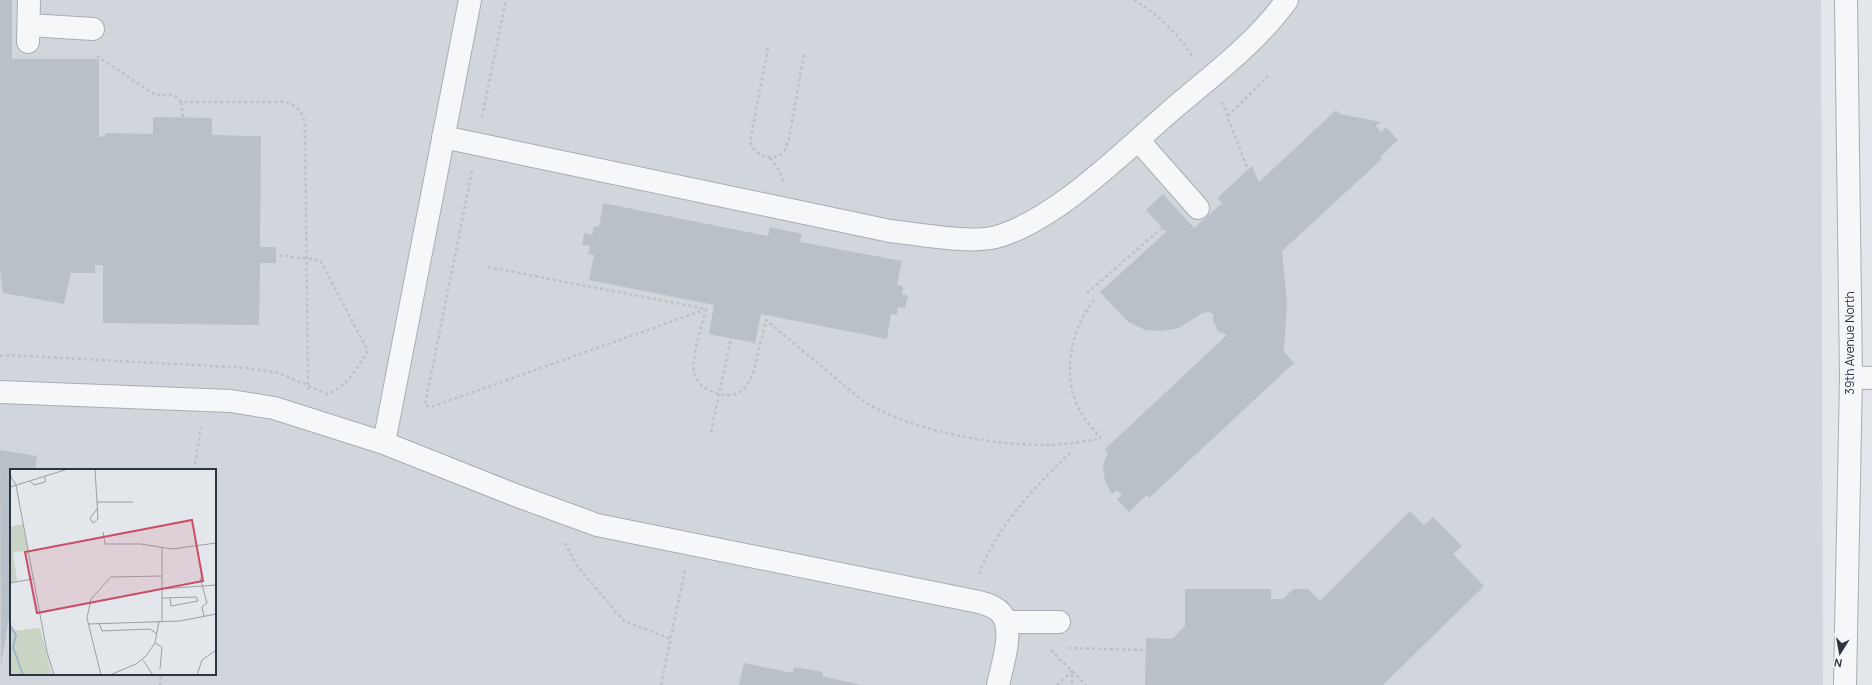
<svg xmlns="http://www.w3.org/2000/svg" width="1872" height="685" font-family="Manrope,sans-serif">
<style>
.built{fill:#d1d6dc;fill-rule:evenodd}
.building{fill:#bac0c7}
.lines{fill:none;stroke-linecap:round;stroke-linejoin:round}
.minor-casing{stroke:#a8adb5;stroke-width:24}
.path{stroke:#bdc1c6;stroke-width:2.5;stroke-dasharray:3 3;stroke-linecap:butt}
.minor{stroke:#f6f7f9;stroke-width:22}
.labels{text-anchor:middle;stroke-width:3.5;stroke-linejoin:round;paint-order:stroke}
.street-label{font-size:12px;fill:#2b3542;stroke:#f3f5f8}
.inset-river{fill:none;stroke:#a0b6c9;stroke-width:2}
.inset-road{fill:none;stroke:#999fa7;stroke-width:1}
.view{fill:#c94e67;fill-opacity:0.15;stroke:#c94e67;stroke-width:2}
.inset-edge{fill:none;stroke:#2b3542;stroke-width:2}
</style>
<rect width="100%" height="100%" fill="#e3e6eb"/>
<path class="built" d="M0,0H1821L1823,685H0ZM11,470H215V674H11Z"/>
<path class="building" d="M0,0H12V59H99V137L105,136V133L153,134V117L212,118V135L261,136L260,247H276V263H260L259,325L103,323V265H95V273H71L64,304L3,293L0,269Z
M1336,110L1340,114L1381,122L1376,126L1381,132L1386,127L1398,140L1380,157L1382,159L1282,251L1287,303L1284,352L1294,363L1149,498L1147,495L1129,512L1117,499L1122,495L1117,490L1112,494L1105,481L1103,465L1108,453L1105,449L1227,335L1218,331L1213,321V314L1209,312L1203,313L1179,328L1161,331L1145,330L1127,321L1100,292L1166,232L1146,210L1163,194L1194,228L1222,203L1217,198L1252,166L1259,182Z
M603,203L768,236L770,227L802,234L800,242L902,261L897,285L903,286L902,294L908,296L905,308L898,307L897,315L891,314L887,339L761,314L755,343L709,334L714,305L589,280L594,255L588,254L590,246L582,245L584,233L592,235L594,226L599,227Z
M0,450L37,456L35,470H11V606L1,665Z
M1410,511L1424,525L1433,517L1462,546L1453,554L1484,586L1383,685H1145L1146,638L1172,639L1185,626V589H1271V599H1283L1293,589H1308L1320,601Z
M744,663L793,673L794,667L823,672L822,676L861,685H739Z"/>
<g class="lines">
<defs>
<path id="minor" d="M29,25L93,29
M28,42L29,0
M443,137L890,231C918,234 970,244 996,237C1057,220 1125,150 1174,108C1214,74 1256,43 1287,0
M1138,140L1198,208
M1851,377L1872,378
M0,392L231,401L274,408L384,443L515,495L597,525L979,602C987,604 996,607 1001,613C1015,629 1002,666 998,685
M384,443L470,0
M1006,622H1059
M1845,685L1851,377L1846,0"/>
</defs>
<use href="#minor" class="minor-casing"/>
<path class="path" d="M1134,0C1158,14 1178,34 1193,57
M768,48L750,142C756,157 772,162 784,152L789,139L804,54
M97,56L155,95H174L181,102H282C297,104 304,112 305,127L308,390
M181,102L183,117
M1222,102L1248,170
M1228,116L1268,76
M482,117L506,0
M770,158L779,170L783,181
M472,171L425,405L431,407L704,310
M488,267L706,309C702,326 691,356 694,373C698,389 723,400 738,393C745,389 750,381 753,374L766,320L862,400C909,431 991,445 1047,445C1065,445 1084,441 1101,439
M1087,293L1162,228
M1094,300C1070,330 1061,377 1080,411C1086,421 1094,430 1101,438
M0,356L9,355L248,368L279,373L327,394C347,388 357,367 368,351L320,260L276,255
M711,432L731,338
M194,470L201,427
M565,543L577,566L624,621L671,639
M979,574C998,524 1035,487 1072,451
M1068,648L1146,650
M1051,650L1086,685
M160,685L161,674
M661,685L685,570
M1057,685L1072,671V685"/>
<use href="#minor" class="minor"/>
</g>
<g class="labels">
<g class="street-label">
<text transform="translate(1850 343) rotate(-90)" y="4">39th Avenue North</text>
</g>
</g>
<g transform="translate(10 469)">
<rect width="206" height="206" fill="#e3e6eb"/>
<path d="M13,55L18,82L3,83L7,112L0,114V58ZM0,155L3,162L30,159L42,206H0Z" fill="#c9d4c4"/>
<path class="inset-river" d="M0,156L6,166L3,178L13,206"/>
<path class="inset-road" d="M85,0L88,50L83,54L80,49L87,40M0,6L6,16L37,183L44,206M20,12L24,16L35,13V7M0,18L58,0M87,33H123M93,63L95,75H131L162,80L206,74M190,108L197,134L192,138L194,147M0,114L23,110M152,120L206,116M152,129L186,128L188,132L161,137L160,129M152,152V79M89,154L92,162L140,160L147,165M78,155L170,152L206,145M145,174L152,178L150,200M133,191L143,206M91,206L77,149L81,130L101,108L152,107M100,206L126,195L136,187L145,174L149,152M187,206L192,191L206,181"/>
<path class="view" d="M182,51L193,112L27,144L15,83Z"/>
<rect width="206" height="206" class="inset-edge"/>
</g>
<g transform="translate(1840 653) rotate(191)" stroke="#f3f5f8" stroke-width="3" paint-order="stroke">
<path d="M0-3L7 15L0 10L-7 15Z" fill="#2b3542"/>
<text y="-6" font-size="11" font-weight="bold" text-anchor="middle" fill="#2b3542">N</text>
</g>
</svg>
